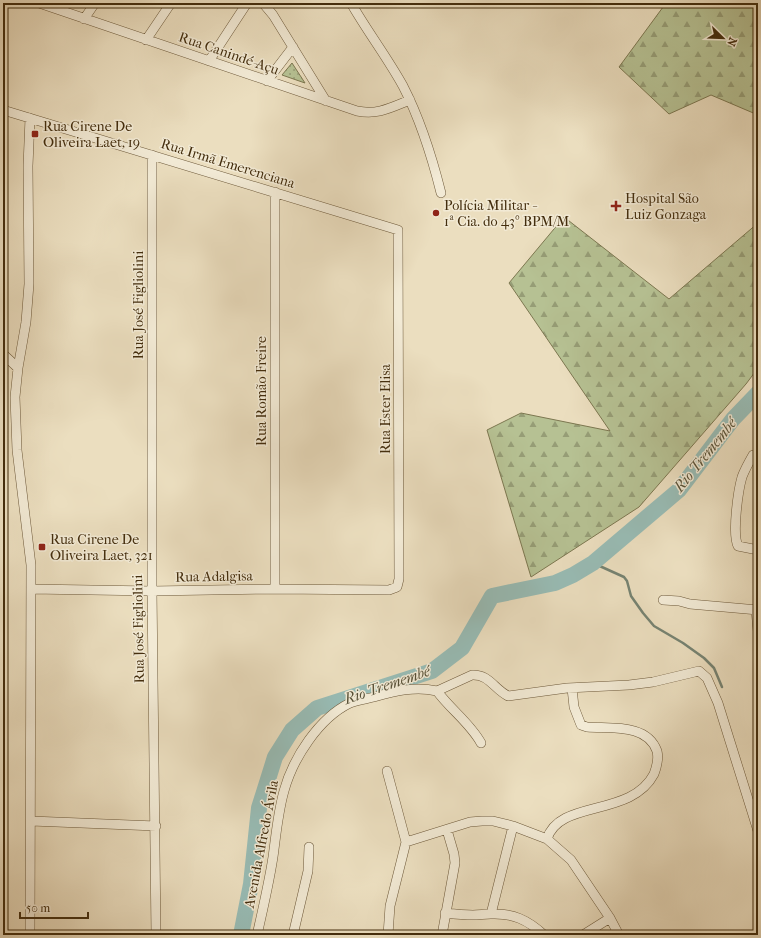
<svg xmlns="http://www.w3.org/2000/svg" width="761" height="938" font-family="'IM FELL French Canon',serif">
<style>
.forest{fill:url(#forest-firs);stroke:#7c7750}
.park{fill:url(#park-dots);stroke:#7c7750}
.lines{fill:none;stroke-linecap:round;stroke-linejoin:round}
.stream{stroke:#768372;stroke-width:2.5}
.river{stroke:#98bcb5;stroke-width:16}
.minor-casing{stroke:#6d593a;stroke-width:10}
.minor{stroke:#f2ead5;stroke-width:9}
.poi-dot{fill:#8f2418;stroke:#f2ead5;stroke-width:1.5}
.labels{text-anchor:middle;stroke-width:3;stroke-linejoin:round;paint-order:stroke}
.street-label{font-size:14px;fill:#432d0d;stroke:#f2ead5}
.poi-label{font-size:14px;fill:#432d0d;stroke:#f2ead5;text-anchor:start}
.water-label{font-size:15px;font-style:italic;fill:#585137;stroke:#f2ead5}
</style>
<defs>
<pattern id="forest-firs" width="22" height="20" patternUnits="userSpaceOnUse"><rect width="22" height="20" fill="#b6c193"/><path d="M5 1l3.5 6h-7zM16 11l3.5 6h-7z" fill="#969d76"/></pattern>
<pattern id="park-dots" width="8" height="8" patternUnits="userSpaceOnUse"><rect width="8" height="8" fill="#b6c193"/><path d="M2 2h.1M6 6h.1" fill="none" stroke="#969d76" stroke-width="1.8" stroke-linecap="round"/></pattern>
</defs>
<rect width="100%" height="100%" fill="#ebdebf"/>
<filter id="stains"><feTurbulence type="fractalNoise" baseFrequency=".005" numOctaves="4"/><feColorMatrix values="0 0 0 0 .2 0 0 0 0 .09 0 0 0 0 .02 0 0 0 .5 -.17"/></filter>
<radialGradient id="worn" r=".72"><stop offset=".6" stop-color="#630" stop-opacity="0"/><stop offset="1" stop-color="#630" stop-opacity=".3"/></radialGradient>
<path class="forest" d="M666,3H758V115L711,95L669,114L619,67Z
M564,217L669,299L758,223V368L746,384L639,507L531,577L487,430L521,413L610,431L509,283Z"/>
<path class="park" d="M292,63L305,83L282,75Z"/>
<g class="lines">
<path class="stream" d="M593,563L624,577L627,581L631,596L643,613L654,626L683,643L704,658L714,668L722,687"/>
<path class="river" d="M241,935L251,884L259,808L275,757L292,730L317,708L432,671L462,648L492,596L555,583L573,575L593,563L679,490L733,419L758,393"/>
<defs>
<path id="minor" d="M39,3L357,111C378,115 390,108 410,100
M263,3L273,15L326,101
M351,3C367,31 387,57 403,86C420,119 432,157 441,193
M84,19L95,3
M146,40L171,3
M209,61L247,3
M267,81L293,47
M3,110L398,230L399,579L397,587L389,590L275,589L152,591L31,589
M30,118L28,166L29,284L26,322L18,368L15,397L17,450L31,565L30,935
M152,155V591L156,935
M275,192V589
M3,354L18,368
M753,455C749,462 745,469 742,477C738,491 732,534 738,546L758,550
M663,600L679,601L690,604L758,610
M756,610L758,631
M437,691L472,675C489,674 494,689 508,696L567,688L629,685L653,682L699,671L707,678L718,703L758,831
M437,691C450,709 470,723 481,743
M387,771L406,842L390,906L388,935
M31,821L156,826
M547,839C559,799 631,818 654,774C657,766 659,759 657,751C647,723 610,729 587,727L581,725L574,707L572,688
M406,842L470,822L482,821H493L513,826L547,839L571,860L610,918L619,935
M445,913C454,914 463,915 473,915C479,915 485,914 491,914C513,913 528,920 544,935
M491,914L513,826
M257,935C263,909 269,883 273,857C276,835 278,812 284,791C293,758 319,718 350,703C358,700 366,699 374,697C395,691 415,686 437,691
M293,935L308,871L309,847
M442,935L455,863L454,854L447,830
M583,935L610,918"/>
</defs>
<use href="#minor" class="minor-casing"/>
<use href="#minor" class="minor"/>
</g>
<g class="poi-dot">
<rect x="31" y="130" width="8" height="8" rx="2"/>
<path d="M614 200h4v4h4v4h-4v4h-4v-4h-4v-4h4z"/>
<circle cx="436" cy="213" r="4"/>
<rect x="38" y="543" width="8" height="8" rx="2"/>
</g>
<g class="labels">
<g class="street-label">
<text transform="translate(229 53) rotate(19)" y="5">Rua Canindé-Açu</text>
<text transform="translate(228 163) rotate(17)" y="5">Rua Irmã Emerenciana</text>
<text transform="translate(138 305) rotate(-90)" y="5">Rua José Figliolini</text>
<text transform="translate(261 391) rotate(-90)" y="5">Rua Romão Freire</text>
<text transform="translate(385 409) rotate(-90)" y="5">Rua Ester Elisa</text>
<text transform="translate(214 576) rotate(-1)" y="5">Rua Adalgisa</text>
<text transform="translate(138 629) rotate(-91)" y="5">Rua José Figliolini</text>
<text transform="translate(261 844) rotate(-79)" y="5">Avenida Alfredo Ávila</text>
</g>
<g class="poi-label">
<text x="43" y="131">Rua Cirene De<tspan x="43" dy="16">Oliveira Laet, 19</tspan></text>
<text x="625" y="203">Hospital São<tspan x="625" dy="16">Luiz Gonzaga</tspan></text>
<text x="444" y="210">Polícia Militar -<tspan x="444" dy="16">1ª Cia. do 43º BPM/M</tspan></text>
<text x="50" y="544">Rua Cirene De<tspan x="50" dy="16">Oliveira Laet, 321</tspan></text>
</g>
<g class="water-label">
<text transform="translate(705 455) rotate(-51)" y="5">Rio Tremembé</text>
<text transform="translate(387 685) rotate(-19)" y="5">Rio Tremembé</text>
</g>
</g>
<rect width="761" height="938" fill="none" stroke="#ebdebf" stroke-width="16"/>
<rect x="4" y="4" width="753" height="930" fill="none" stroke="#432d0d" stroke-width="2"/>
<rect x="8" y="8" width="745" height="922" fill="none" stroke="#432d0d"/>
<g transform="translate(723 38) rotate(113)" stroke="#f2ead5" stroke-width="3" paint-order="stroke">
<path d="M0-3L7 15L0 10L-7 15Z" fill="#432d0d"/>
<text y="-6" font-size="11" font-weight="bold" text-anchor="middle" fill="#432d0d">N</text>
</g>
<path d="M20 912v6h68v-6" fill="none" stroke="#432d0d" stroke-width="2"/>
<text x="26" y="912" font-size="12" fill="#432d0d" stroke="#f2ead5" stroke-width="3" paint-order="stroke">50 m</text>
<rect width="100%" height="100%" filter="url(#stains)"/>
<rect width="100%" height="100%" fill="url(#worn)"/>
</svg>
